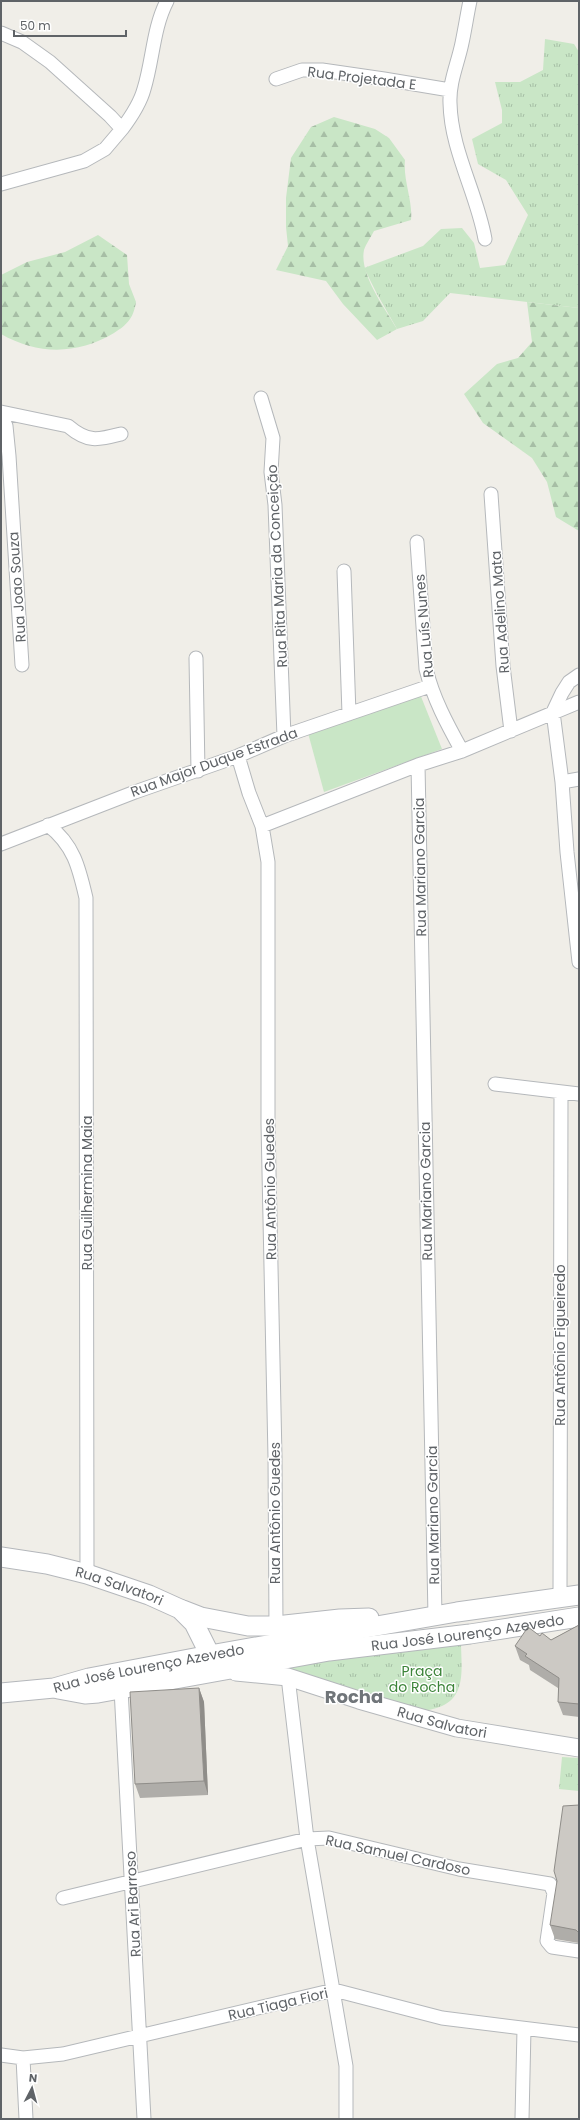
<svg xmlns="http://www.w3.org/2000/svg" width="580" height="2120" font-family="Poppins,sans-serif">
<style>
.grass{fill:url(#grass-tufts)}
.forest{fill:url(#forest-firs)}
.pitch{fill:#c9e6c6}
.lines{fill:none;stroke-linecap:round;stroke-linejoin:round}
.minor-casing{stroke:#b5b8bb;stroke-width:15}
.tertiary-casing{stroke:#b5b8bb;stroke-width:19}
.secondary-casing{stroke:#b4b7bb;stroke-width:21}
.minor{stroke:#fff;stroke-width:13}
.tertiary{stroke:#fff;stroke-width:17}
.secondary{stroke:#fff;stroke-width:19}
.wall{fill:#afada9}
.shaded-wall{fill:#8f8d89}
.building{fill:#ccc9c4;stroke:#8f8d89}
.labels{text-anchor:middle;stroke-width:3;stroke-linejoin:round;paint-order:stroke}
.street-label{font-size:14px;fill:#5f6367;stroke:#fff}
.park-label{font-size:14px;fill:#3c8439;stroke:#fff}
.district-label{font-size:18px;font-weight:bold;fill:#707579;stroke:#fff}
</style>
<defs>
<pattern id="grass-tufts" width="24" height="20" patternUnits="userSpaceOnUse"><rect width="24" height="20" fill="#c9e6c6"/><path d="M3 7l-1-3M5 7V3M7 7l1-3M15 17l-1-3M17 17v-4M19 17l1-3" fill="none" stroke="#a6bea5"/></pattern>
<pattern id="forest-firs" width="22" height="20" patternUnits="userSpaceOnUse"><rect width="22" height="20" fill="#c9e6c6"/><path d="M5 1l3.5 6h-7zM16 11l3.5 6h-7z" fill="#a6bea5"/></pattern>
</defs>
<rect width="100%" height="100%" fill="#f0eee8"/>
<path class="grass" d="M545,39L574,44L579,52V308L450,293L423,321L397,329L377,294L364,268L423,246L441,229L462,228L474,243L480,268L505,265L528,215L506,180L478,164L472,139L502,123V110L495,82H520L543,70Z
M461,1642C461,1665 467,1695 442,1706C435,1709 427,1710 420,1712L279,1666Z
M562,1757L579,1758V1791L559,1789Z"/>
<path class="forest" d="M334,117L375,129L389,138L405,160C403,181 413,200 411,220L374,231C371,237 366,244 364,250C359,274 385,308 397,329L377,340L343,304L326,281L276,270L288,246L286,227V198L291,158L311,127Z
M98,235L127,255L129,284L136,302C135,308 133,315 130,319C125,326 120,329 114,333C77,355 38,355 1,334V275L27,262L65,252Z
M527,302L579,308V531L556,517L547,482L532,458L483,423L464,394L497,364L518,358L532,342Z"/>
<path class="pitch" d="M420,694L442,749L324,792L308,733Z"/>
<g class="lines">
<defs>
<path id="minor" d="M470,1C467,15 465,29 462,43C458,63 449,82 450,103C451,151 477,193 485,239
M1,33L22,42L50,62L110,116L122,129L105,149L84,161L1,184
M276,79L302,70H322L384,79L450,90
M122,129C131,117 140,104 144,89C153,60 153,28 167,1
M261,398L273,438L271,472L275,505L284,736
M1,412L68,426C88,443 98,440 121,434
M1,414L6,426L9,456L22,665
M491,494L503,666L511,731
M417,542L426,669C433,698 447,724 462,751
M344,571L349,714
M196,658L198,771
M579,675L569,682L562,693L553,712L562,782L567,852L579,962
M238,756L249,793L262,826L268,862V1124L275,1457L276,1626
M418,765L435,1616
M562,782L579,779
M48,825C74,845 79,868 86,898L87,1574
M262,826L418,765L462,751L579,702
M1,844L135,792L238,756L284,736L430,686
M495,1084L579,1094
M560,1597L561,1092
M288,1677L307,1839L346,2066V2119
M121,1689L144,2119
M63,1898L307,1839L329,1838L459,1869L550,1884L554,1893L547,1941L552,1947L579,1951
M1,2055L23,2058L63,2054L334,1990L442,2018L579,2035
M23,2058L26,2119
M522,2119L524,2029"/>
<g id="tertiary">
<path id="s1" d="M236,1672L288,1677L359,1700L457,1728L579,1748"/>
</g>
<g id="secondary">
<path id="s2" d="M1,1557L47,1564L87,1574L149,1595L180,1609L194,1623L210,1655"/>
<path d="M183,1610L201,1617L248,1626H276L340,1619L369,1618"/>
<path id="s3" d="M58,1689L85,1694L98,1693L329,1651L470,1634L579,1617"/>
<path id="s4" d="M1,1693L54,1688L89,1678L210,1655L457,1612L579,1595"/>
</g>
</defs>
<use href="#minor" class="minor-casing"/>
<use href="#tertiary" class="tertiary-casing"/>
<use href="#secondary" class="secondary-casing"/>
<use href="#minor" class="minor"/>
<use href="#tertiary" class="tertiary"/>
<use href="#secondary" class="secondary"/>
</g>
<path class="wall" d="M579,1625V1717L563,1715L558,1702V1688L530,1670L529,1665L520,1660L515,1646L540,1636L551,1640Z
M199,1688L204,1702L208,1795L140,1798L135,1784Z
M579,1805V1943L555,1939L550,1925Z"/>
<path class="shaded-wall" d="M1,1519L2,1543L1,1540Z
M199,1688L204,1702L208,1795L204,1781Z"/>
<path class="building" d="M579,1625V1704L558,1702L559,1678L525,1656L527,1654L515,1646L528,1627L540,1636L542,1633L551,1640Z
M199,1688L204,1781L135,1784L130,1692Z
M579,1805V1933L576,1930L550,1925L557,1881L554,1871L563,1806Z"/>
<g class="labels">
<g class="street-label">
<text transform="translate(362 78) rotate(7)" y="5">Rua Projetada E</text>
<text transform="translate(277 566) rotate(-93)" y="5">Rua Rita Maria da Conceição</text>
<text transform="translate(17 587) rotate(-94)" y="5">Rua Joao Souza</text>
<text transform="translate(500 612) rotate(-94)" y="5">Rua Adelino Mata</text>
<text transform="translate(424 626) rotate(-95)" y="5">Rua Luís Nunes</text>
<text transform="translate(214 762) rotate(-20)" y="5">Rua Major Duque Estrada</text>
<text transform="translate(420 867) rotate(-91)" y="5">Rua Mariano Garcia</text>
<text transform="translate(270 1189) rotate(-91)" y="5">Rua Antônio Guedes</text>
<text transform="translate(426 1191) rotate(-91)" y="5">Rua Mariano Garcia</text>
<text transform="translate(87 1193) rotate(-90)" y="5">Rua Guilhermina Maia</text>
<text transform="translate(560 1345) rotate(-90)" y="5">Rua Antônio Figueiredo</text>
<text transform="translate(275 1513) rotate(-90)" y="5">Rua Antônio Guedes</text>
<text transform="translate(433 1515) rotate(-91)" y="5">Rua Mariano Garcia</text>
<text dy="5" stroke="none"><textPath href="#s2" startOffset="122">Rua Salvatori</textPath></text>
<text dy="5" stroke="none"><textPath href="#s3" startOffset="415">Rua José Lourenço Azevedo</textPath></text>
<text dy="5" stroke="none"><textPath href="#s4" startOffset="150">Rua José Lourenço Azevedo</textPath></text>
<text dy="5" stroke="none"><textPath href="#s1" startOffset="213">Rua Salvatori</textPath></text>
<text transform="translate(398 1855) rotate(12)" y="5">Rua Samuel Cardoso</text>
<text transform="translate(133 1904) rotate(-93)" y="5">Rua Ari Barroso</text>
<text transform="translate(278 2004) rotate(-13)" y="5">Rua Tiaga Fiori</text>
</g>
<g class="park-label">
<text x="422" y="1676">Praça<tspan x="422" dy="16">do Rocha</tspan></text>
</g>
<g class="district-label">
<text x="354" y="1703">Rocha</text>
</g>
</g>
<rect width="580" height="2120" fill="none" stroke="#5f6367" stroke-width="4"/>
<g transform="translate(32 2088) rotate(6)" stroke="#ffffff" stroke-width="3" paint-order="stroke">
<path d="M0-3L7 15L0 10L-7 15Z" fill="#5f6367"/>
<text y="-6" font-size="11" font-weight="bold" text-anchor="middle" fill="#5f6367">N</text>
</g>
<path d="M14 30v6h112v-6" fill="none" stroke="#5f6367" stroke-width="2"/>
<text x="20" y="30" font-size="12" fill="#5f6367" stroke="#ffffff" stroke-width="3" paint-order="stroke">50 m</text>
</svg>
